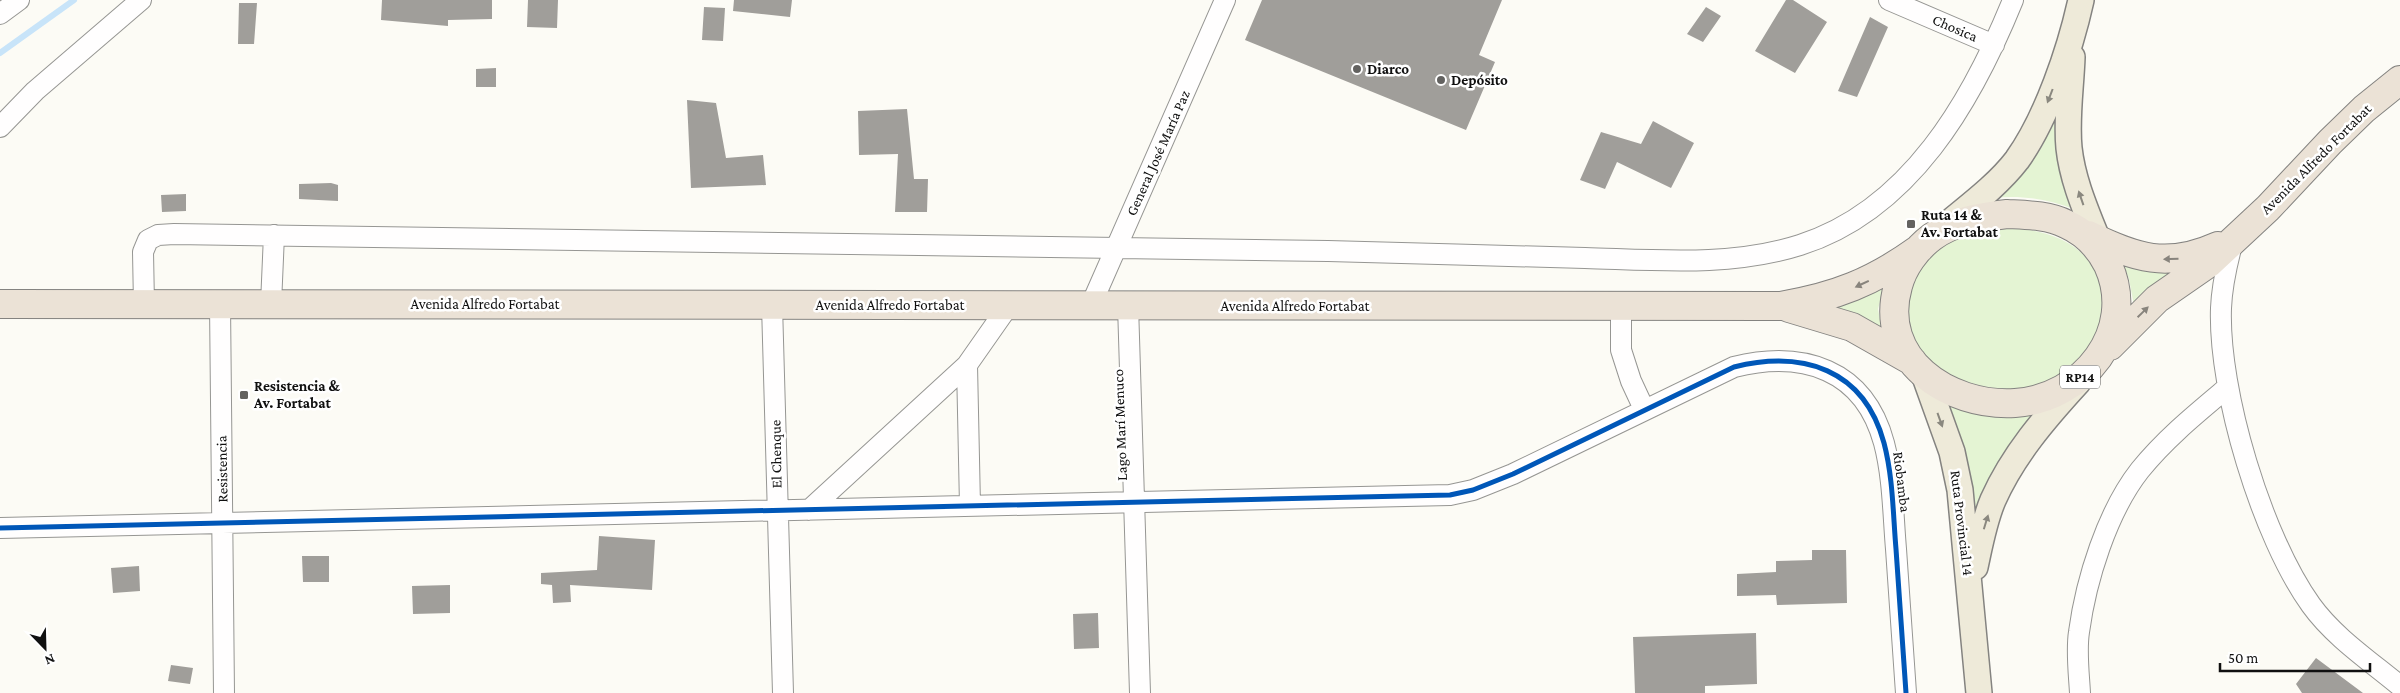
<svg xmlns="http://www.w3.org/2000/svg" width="2400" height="693" font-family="'Crimson Pro',serif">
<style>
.green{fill:#e4f4d3}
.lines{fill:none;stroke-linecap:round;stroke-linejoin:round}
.stream{stroke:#c8e4f9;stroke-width:6}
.building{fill:#a09e9a}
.minor-casing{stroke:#969693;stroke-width:22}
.major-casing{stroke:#848380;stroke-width:28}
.highway-casing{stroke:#848380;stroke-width:30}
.minor{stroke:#fffefe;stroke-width:20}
.major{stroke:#eeead9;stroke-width:25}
.highway{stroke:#ebe2d6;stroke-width:28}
.cycleway-casing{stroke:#fff;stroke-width:8}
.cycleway{stroke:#0057b8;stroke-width:5}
.oneway{fill:#8a887f}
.oneway2{fill:#88847d}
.poi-dot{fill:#636260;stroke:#fff;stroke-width:2}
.labels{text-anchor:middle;stroke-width:5;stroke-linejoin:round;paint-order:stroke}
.shield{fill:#fff;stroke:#585858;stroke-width:1}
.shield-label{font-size:14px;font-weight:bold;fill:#101010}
.street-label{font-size:15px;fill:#101010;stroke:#fff}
.poi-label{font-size:15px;font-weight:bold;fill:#101010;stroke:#fff;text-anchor:start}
</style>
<rect width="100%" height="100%" fill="#fcfbf5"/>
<path class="green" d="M2059,105L2076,210C2047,199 2023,195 1993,198L2031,161L2042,147Z
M2001,227C2041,229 2085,238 2099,281C2103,292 2105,299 2103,311C2102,323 2102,332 2094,342C2086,351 2079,364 2070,372C2057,383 2029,389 2013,389C1960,389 1903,362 1909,301C1911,282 1919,265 1934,252C1953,235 1977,232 2001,227Z
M2121,259L2180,265L2134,306L2129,279Z
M1885,284L1878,309L1882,330L1818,309Z
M1942,402C1975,416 2006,422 2041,412L1975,529Z"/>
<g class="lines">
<path class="stream" d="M0,53L74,0"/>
</g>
<path class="building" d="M382,0H492V19L448,20V26L381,20Z
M528,0H558L557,28L527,27Z
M734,0H792L790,17L733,11Z
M1262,0H1502L1479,55L1495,62L1466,130L1245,40Z
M1786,0H1793L1827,22L1795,73L1755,51Z
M239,3H257L254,44H238Z
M704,7L725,8L723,41L702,40Z
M1706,7L1721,16L1703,42L1687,34Z
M1870,17L1888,27L1857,97L1838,91Z
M496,68V87H476V69Z
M687,100L716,103L726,158L763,155L766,185L691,188Z
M907,109L914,179H928L927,212H895L898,154L859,155L858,111Z
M1653,121L1694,143L1671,188L1617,162L1605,189L1580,180L1601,132L1641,144Z
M331,183L338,185V201L299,199V184Z
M186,194V211L162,212L161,195Z
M599,536L655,540L652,590L570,585L571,602L553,603L552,585L541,584V573L597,570Z
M1812,550H1846L1847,603L1777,605L1776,595L1737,596V574L1776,572V561L1812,560Z
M302,556H329V582H303Z
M139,566L140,591L113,593L111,568Z
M450,585V613L413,614L412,586Z
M1098,613L1099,648L1074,649L1073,614Z
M1756,633L1757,684L1705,686V693H1635L1633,637Z
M2316,658L2363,693H2302L2296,684Z
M171,665L193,668L190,684L168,681Z"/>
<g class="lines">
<defs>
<path id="minor" d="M1889,0L1994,45
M0,14L19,0
M0,127L35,91L141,0
M2233,241C2227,263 2222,285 2221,308C2218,391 2262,537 2311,605C2334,637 2370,661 2400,686
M144,304L143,252L148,240L158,235L174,234C559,239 944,243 1328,251C1414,253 1499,256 1585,258C1656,260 1731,267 1800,245C1910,210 1972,101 2013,0
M220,304L224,693
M271,304L274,235
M772,305L783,693
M1091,305L1225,0
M1128,305L1140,693
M1621,306V350L1631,381L1644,409
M967,365L970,506
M809,510L967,365L1009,305
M0,528L1450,495L1473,490L1513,474L1734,367C1803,350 1864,369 1884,443C1893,477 1893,514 1896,549C1899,597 1903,645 1906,693
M2080,693C2079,674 2076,651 2079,632C2086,580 2107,512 2140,470C2166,438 2197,413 2228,387"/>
<path id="major" d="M2072,57C2071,87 2066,118 2069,148C2073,185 2090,219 2103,254
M1943,228C1968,207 1997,186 2017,160C2047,118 2070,50 2081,0
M1924,374L1952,452L1960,490L1979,693
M1975,567C1980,544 1984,521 1993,500C2013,455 2045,418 2078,382"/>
<path id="highway" d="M2007,214C2026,215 2048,215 2066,224C2084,232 2099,247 2108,265C2138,331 2083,399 2015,403C1948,407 1877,359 1898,286C1903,267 1916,249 1932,237C1954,221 1980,217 2007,214Z
M2088,235C2136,258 2167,269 2218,246
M0,304L1780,306C1835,297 1873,282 1919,249
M1789,308L1852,327L1912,361
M2110,346L2157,299L2209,263L2268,208L2330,142L2364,109L2400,80"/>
</defs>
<use href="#minor" class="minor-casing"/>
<use href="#major" class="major-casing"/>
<use href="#highway" class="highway-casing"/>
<use href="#minor" class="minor"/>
<use href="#major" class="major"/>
<use href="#highway" class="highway"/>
<defs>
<path id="cycleway" d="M0,528L1450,495L1473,490L1513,474L1734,367C1803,350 1864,369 1884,443C1893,477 1893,514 1896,549C1899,597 1903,645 1906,693"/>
</defs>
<use href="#cycleway" class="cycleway-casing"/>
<use href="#cycleway" class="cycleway"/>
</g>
<defs><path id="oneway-solid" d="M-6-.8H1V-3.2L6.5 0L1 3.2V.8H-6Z" transform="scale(1.25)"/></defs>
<g class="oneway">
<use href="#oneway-solid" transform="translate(2050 96) rotate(111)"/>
<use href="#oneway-solid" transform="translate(2081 198) rotate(-109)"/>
<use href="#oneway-solid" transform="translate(1940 420) rotate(70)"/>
<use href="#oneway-solid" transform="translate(1986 522) rotate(-73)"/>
</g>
<g class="oneway2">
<use href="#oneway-solid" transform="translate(2171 259) rotate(178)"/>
<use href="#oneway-solid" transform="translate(1862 284) rotate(155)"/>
<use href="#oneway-solid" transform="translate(2143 312) rotate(-44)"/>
</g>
<g class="poi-dot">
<circle cx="1357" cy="69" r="5"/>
<circle cx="1441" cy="80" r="5"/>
<rect x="1906" y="219" width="10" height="10" rx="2.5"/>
<rect x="239" y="390" width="10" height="10" rx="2.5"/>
</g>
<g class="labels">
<rect class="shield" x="2060" y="365.5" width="40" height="23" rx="4"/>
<g class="shield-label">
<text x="2080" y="382">RP14</text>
</g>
<g class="street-label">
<text transform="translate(1955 28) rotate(23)" y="5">Chosica</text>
<text transform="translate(1158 153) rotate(-66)" y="5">General José María Paz</text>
<text transform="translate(2316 159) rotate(-45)" y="5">Avenida Alfredo Fortabat</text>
<text x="485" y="309">Avenida Alfredo Fortabat</text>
<text x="890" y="310">Avenida Alfredo Fortabat</text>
<text x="1295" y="311">Avenida Alfredo Fortabat</text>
<text transform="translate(1120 425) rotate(-92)" y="5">Lago Marí Menuco</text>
<text transform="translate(776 454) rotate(-91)" y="5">El Chenque</text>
<text transform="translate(222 469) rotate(-91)" y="5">Resistencia</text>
<text transform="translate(1902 482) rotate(83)" y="5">Riobamba</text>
<text transform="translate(1962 523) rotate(83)" y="5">Ruta Provincial 14</text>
</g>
<g class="poi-label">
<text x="1367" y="74">Diarco</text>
<text x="1451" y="85">Depósito</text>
<text x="1921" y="220">Ruta 14 &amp;<tspan x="1921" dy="17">Av. Fortabat</tspan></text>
<text x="254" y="391">Resistencia &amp;<tspan x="254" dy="17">Av. Fortabat</tspan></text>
</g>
</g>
<g transform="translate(45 648) rotate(157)" stroke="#ffffff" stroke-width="4" paint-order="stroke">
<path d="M0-4L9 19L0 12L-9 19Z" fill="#101010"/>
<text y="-8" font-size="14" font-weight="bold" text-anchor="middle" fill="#101010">N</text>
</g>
<path d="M2220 663v8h150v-8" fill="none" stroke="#101010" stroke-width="2.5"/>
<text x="2228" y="663" font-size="15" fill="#101010" stroke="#ffffff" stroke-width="4" paint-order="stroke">50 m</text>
</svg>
